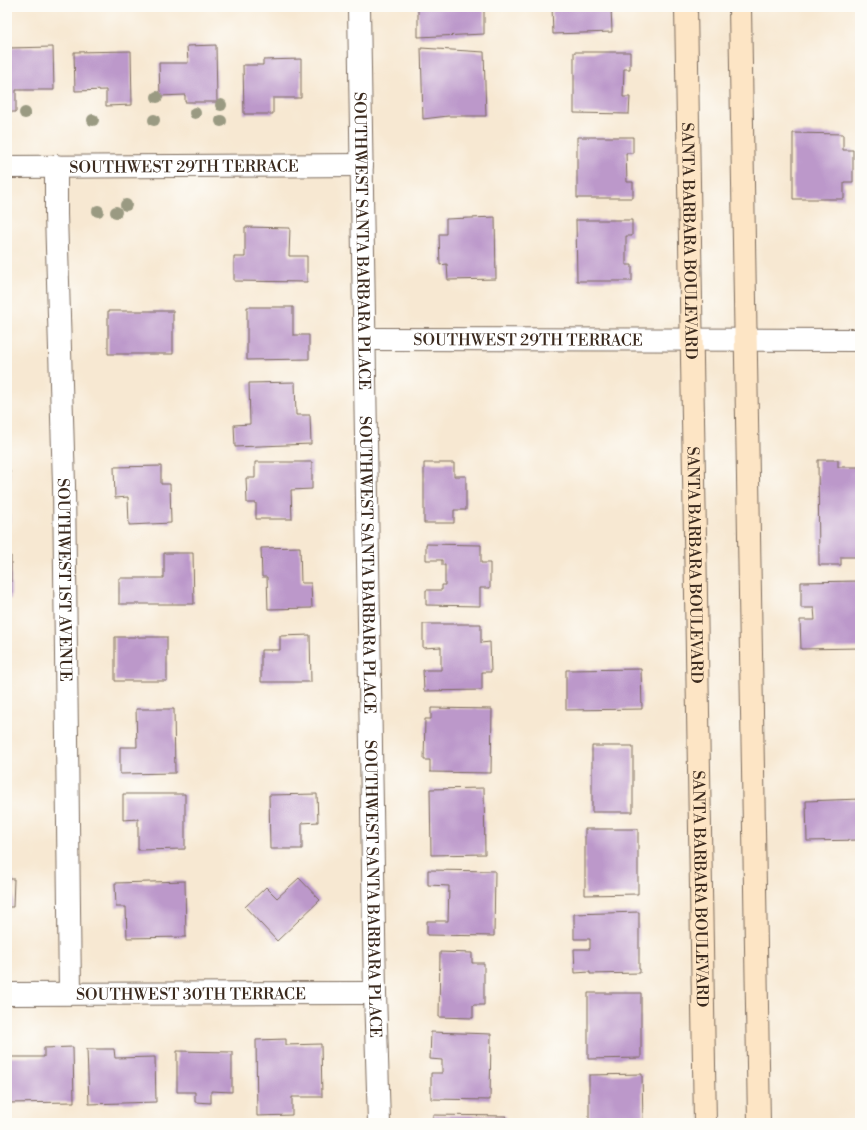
<svg xmlns="http://www.w3.org/2000/svg" width="867" height="1130" font-family="'Libre Bodoni',serif">
<style>
.building{fill:#bc98ca}
.lines{fill:none;stroke-linecap:round;stroke-linejoin:round}
.street-casing{stroke:#7d6c5d;stroke-width:24}
.secondary-casing{stroke:#7d6c5d;stroke-width:24}
.street{stroke:#fff;stroke-width:22}
.secondary{stroke:#fde5c5;stroke-width:22}
.tree{fill:#9a9a82}
.labels{text-anchor:middle;stroke-width:4;stroke-linejoin:round;paint-order:stroke}
.street-label{font-size:16px;fill:#3b2a1e;stroke:#fdfcf7}
</style>
<rect width="100%" height="100%" fill="#fdfcf7"/>
<filter id="ink" filterUnits="userSpaceOnUse"><feTurbulence type="fractalNoise" baseFrequency=".025" numOctaves="2"/><feDisplacementMap in="SourceGraphic" scale="8" xChannelSelector="R" yChannelSelector="G"/><feConvolveMatrix kernelMatrix="1 2 1 2 8 2 1 2 1" color-interpolation-filters="sRGB"/></filter>
<filter id="wash" filterUnits="userSpaceOnUse"><feTurbulence type="fractalNoise" baseFrequency=".012" numOctaves="4" result="noise"/><feDisplacementMap in="SourceGraphic" scale="16" xChannelSelector="R" yChannelSelector="G"/><feGaussianBlur stdDeviation="0.9" result="paint"/><feColorMatrix in="noise" values="0 0 0 0 0 0 0 0 0 0 0 0 0 0 0 0 0 1.4 0 .05"/><feComposite in="paint" operator="in"/></filter>
<g filter="url(#wash)">
<rect width="100%" height="100%" fill="#f7e8d2"/>
<g id="blocks">
<path class="building" d="M418,7H484V34L418,37Z
M552,7H611L612,32L553,34Z
M216,45L217,102H185V95L160,96L159,63H188L187,46Z
M53,47L54,90H16V112H7V48Z
M421,48L484,52L486,116H448L423,119Z
M131,51L132,105L106,106V90L75,91L74,52Z
M574,52H630V69H624L623,97H630L629,114L574,113Z
M301,59V98H273V114H244L243,65H263V60Z
M793,133L843,134V150H853V182H844V199H793Z
M577,137H633V153H626L627,182H633V198H577Z
M495,217L496,279L448,280L447,264L440,265L439,234H446V219Z
M576,220H632V236H626V265H632V281H577Z
M245,227L290,228L289,256H307V282L234,281V257H245Z
M247,307H293V335H309V359L247,360Z
M108,311H173V354H108Z
M295,382L296,415H310L311,444L235,447L234,425L250,424L249,383Z
M818,460H838V467H860V557H841V565H819Z
M255,462H312V489L291,490L292,519H256V503H247L246,478H255Z
M424,463H454V476H466V510H454V523H424Z
M161,466V484H170L171,523L129,525L128,497L115,498L114,467Z
M7,470H10V523H7Z
M426,544L481,545V563H490V588H480V606L426,605V590H442V585H445V565H442V560H426Z
M300,547L301,583H311L312,608L268,609L267,577H262L261,548Z
M164,553H193L194,604H119V578H164Z
M7,556H11V599H7Z
M860,581V648L801,649L800,620H815L814,608H801V582Z
M423,624H481V643L490,642L491,672H482V690L424,691L423,670H441V647L423,648Z
M310,635L311,682H261V650H280V636Z
M115,637H167V681H115Z
M641,669L642,709L566,710V670Z
M431,708L492,709L491,773L430,772V760H424L425,719H431Z
M136,709H174L175,773L120,774V747H137Z
M592,746H633V812H592Z
M484,788L485,854L431,855L430,789Z
M123,794H185V849L138,850V819L123,820Z
M317,794L318,822L302,823V849H270L269,795Z
M860,799V840L807,841L806,801Z
M585,829H638V894L585,895Z
M428,870L495,871L494,936L427,935V921H448L449,886L428,885Z
M299,878L320,900L277,941L245,907L266,887L277,898Z
M7,879H14L13,907H7Z
M185,881L186,937L127,938L126,907H116L115,883Z
M639,912V969H640V973L590,974V972L575,973L574,949H590V939H574V914Z
M440,952L472,953V963H484V1005H473V1018L439,1017Z
M588,993H641V1058L588,1059Z
M431,1032L491,1034L490,1100L431,1099V1073H442V1060L430,1059Z
M286,1039V1045L321,1044L322,1097H292V1115L257,1116L256,1040Z
M73,1047L74,1102L7,1103V1057H44V1048Z
M87,1049H114L115,1058L155,1057L156,1102L89,1104Z
M177,1051L232,1052V1092L211,1091V1103L195,1102V1092H177Z
M642,1074L643,1123H589V1075Z
M433,1115L506,1116L505,1123H433Z"/>
</g>
</g>
<g filter="url(#ink)">
<use href="#blocks" fill-opacity="0" stroke="#7d6c5d" stroke-width="1"/>
<g class="lines">
<defs>
<g id="street">
<path id="s1" d="M359,7L375,993L379,1123"/>
<path id="s2" d="M56,166V214L64,485L70,993"/>
<path id="s3" d="M7,167L362,165"/>
<path id="s4" d="M365,339L860,340"/>
<path id="s5" d="M7,994L375,993"/>
</g>
<g id="secondary">
<path id="s6" d="M686,7L705,1123"/>
<path d="M740,7L759,1123"/>
</g>
</defs>
<use href="#street" class="street-casing"/>
<use href="#secondary" class="secondary-casing"/>
<use href="#street" class="street"/>
<use href="#secondary" class="secondary"/>
</g>
<g class="tree">
<circle cx="157" cy="97" r="6"/>
<circle cx="221" cy="105" r="6"/>
<circle cx="25" cy="113" r="6"/>
<circle cx="195" cy="113" r="6"/>
<circle cx="93" cy="120" r="6"/>
<circle cx="154" cy="120" r="6"/>
<circle cx="221" cy="121" r="6"/>
<circle cx="126" cy="205" r="6"/>
<circle cx="98" cy="211" r="6"/>
<circle cx="116" cy="212" r="6"/>
</g>
</g>
<g class="labels">
<g class="street-label">
<text dy="6" stroke="none"><textPath href="#s3" startOffset="177">SOUTHWEST 29TH TERRACE</textPath></text>
<text dy="6" stroke="none"><textPath href="#s1" startOffset="234">SOUTHWEST SANTA BARBARA PLACE</textPath></text>
<text dy="6" stroke="none"><textPath href="#s6" startOffset="234">SANTA BARBARA BOULEVARD</textPath></text>
<text dy="6" stroke="none"><textPath href="#s4" startOffset="163">SOUTHWEST 29TH TERRACE</textPath></text>
<text dy="6" stroke="none"><textPath href="#s1" startOffset="558">SOUTHWEST SANTA BARBARA PLACE</textPath></text>
<text dy="6" stroke="none"><textPath href="#s6" startOffset="558">SANTA BARBARA BOULEVARD</textPath></text>
<text dy="6" stroke="none"><textPath href="#s2" startOffset="414">SOUTHWEST 1ST AVENUE</textPath></text>
<text dy="6" stroke="none"><textPath href="#s1" startOffset="882">SOUTHWEST SANTA BARBARA PLACE</textPath></text>
<text dy="6" stroke="none"><textPath href="#s6" startOffset="882">SANTA BARBARA BOULEVARD</textPath></text>
<text dy="6" stroke="none"><textPath href="#s5" startOffset="184">SOUTHWEST 30TH TERRACE</textPath></text>
</g>
</g>
<rect width="867" height="1130" fill="none" stroke="#fdfcf7" stroke-width="24"/>
</svg>
